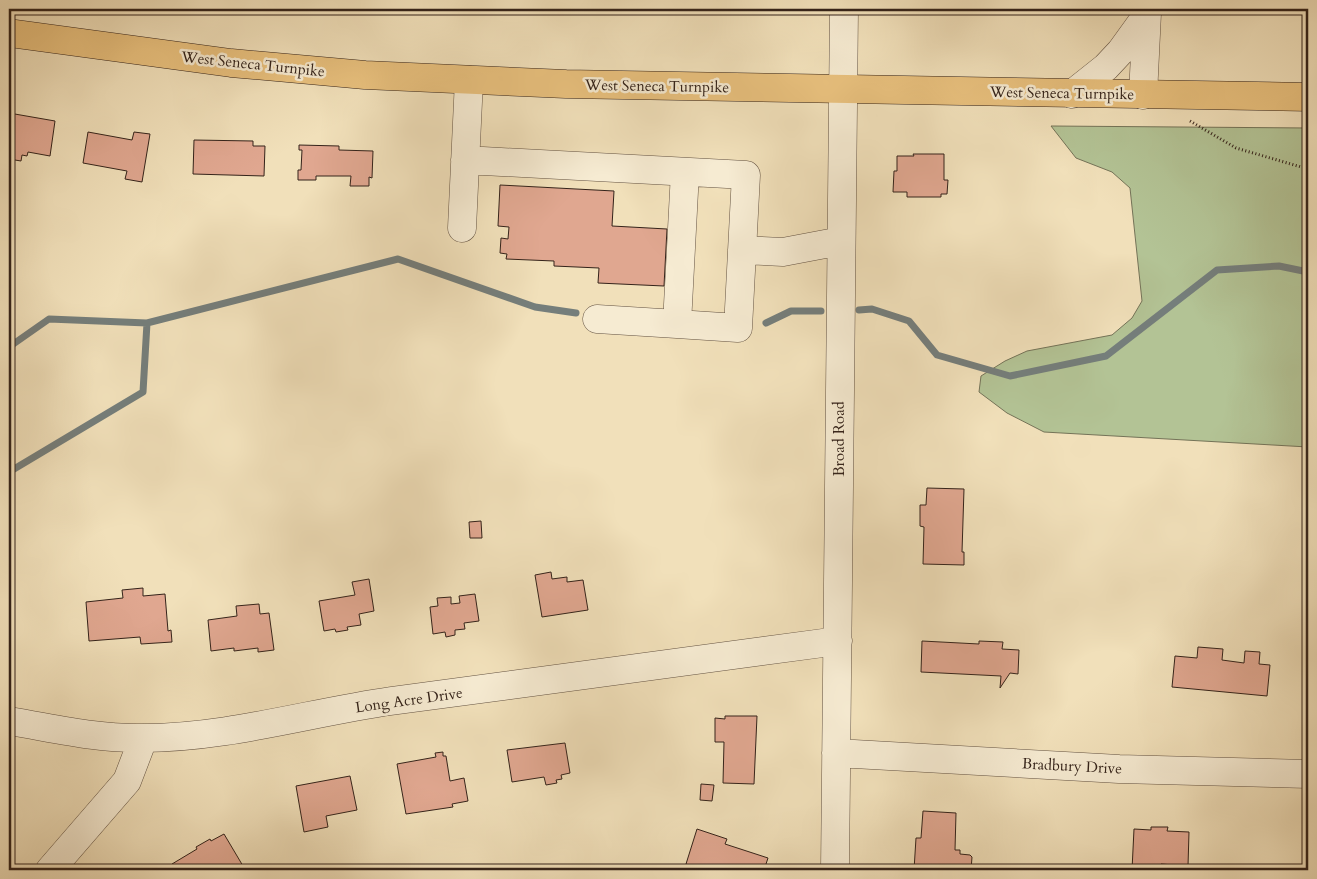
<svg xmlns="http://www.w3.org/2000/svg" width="1317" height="879" font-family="Cardo,serif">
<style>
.green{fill:#b3c395;stroke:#747358}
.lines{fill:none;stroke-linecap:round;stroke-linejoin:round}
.stream{stroke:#757e7b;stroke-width:7}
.building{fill:#e0a790;stroke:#34231a}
.minor-casing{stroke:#635242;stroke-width:29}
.major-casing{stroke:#34231a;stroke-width:29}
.path{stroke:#34231a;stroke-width:3;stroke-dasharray:1 2.5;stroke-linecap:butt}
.minor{stroke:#f6ebd2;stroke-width:28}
.major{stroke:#e8c07d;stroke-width:28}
.labels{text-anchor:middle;stroke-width:5;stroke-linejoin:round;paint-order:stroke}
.street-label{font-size:15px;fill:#34231a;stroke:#f6ebd2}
</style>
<rect width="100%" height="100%" fill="#f1e0ba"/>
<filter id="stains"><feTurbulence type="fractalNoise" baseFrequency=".004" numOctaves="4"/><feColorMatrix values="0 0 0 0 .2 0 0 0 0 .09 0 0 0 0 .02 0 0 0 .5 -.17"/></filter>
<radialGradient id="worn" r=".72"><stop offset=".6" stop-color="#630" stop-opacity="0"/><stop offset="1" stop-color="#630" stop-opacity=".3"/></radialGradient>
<path class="green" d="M1051,126L1308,128V447L1044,432L1007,413L979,392L981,376L1005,361L1027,351L1112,335L1132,318L1142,301L1130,188L1112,172L1076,158Z"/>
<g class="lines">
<path class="stream" d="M859,310L872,309L909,321L937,355L1010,376L1106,356L1217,270L1279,266L1308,272
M766,323L791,311H821
M9,347L49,319L147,323L398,259L535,307L576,313
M9,472L143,392L147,323"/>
</g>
<path class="building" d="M9,113L55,121L50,156L28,152L27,156L22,155L21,161L9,159Z
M88,132L132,140L134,132L150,134L142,182L125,179L127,171L83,163Z
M194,140L253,141V146H265L264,176L193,174Z
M299,145L339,146V150L373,151L372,178L369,177V186H350L351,176H316V180H298V170H301L302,150H299Z
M913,154H944V180H948L947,194H941V197H907V192H893L894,171H897V156H914Z
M500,185L614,191L612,226L667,229L664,286L598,283L599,268L554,266V261L506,259L507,254L500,253L501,238L508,239L509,227L498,226Z
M927,488L964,489L962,552H964V565L923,564L924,527L920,526V505H926Z
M481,521L482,538H470L469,522Z
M551,572L552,579L567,577V582L583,580L588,610L542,617L535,575Z
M369,579L374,611L359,614L361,625L347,627L348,630L336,632L335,629L324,631L319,601L355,595L352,582Z
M143,588V596L165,594L168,631L171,630L172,642L141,644L140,637L89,641L86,602L123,598L122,590Z
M475,594L479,621L464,623L465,629L455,630V635L446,637L445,632L433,634L430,607L438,606L437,598L451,597V604L460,603L459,596Z
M259,604L260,614L269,613L274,650L258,652V648L234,651V648L211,651L208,620L237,616L236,606Z
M922,641L979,644V641L1003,642L1002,649L1019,650L1018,674L1010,673L1000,688L1001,676L921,672Z
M1198,647L1223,649L1222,660L1244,663L1245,651L1260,652L1259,664L1270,665L1267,696L1172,687L1175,656L1197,658Z
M725,716H757L754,784L723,783L724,742H715V718L725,719Z
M565,743L570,773L561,775L562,779L556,780L557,783L546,785L544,777L512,782L507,750Z
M443,752V756H446L450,781L464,778L468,801L452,804L453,807L406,814L397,764L436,757L435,753Z
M350,776L357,810L326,816L328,827L304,832L296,786Z
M701,784L714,785L712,801L700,800Z
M923,811L956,813L955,850H960V854L970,855L972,857L971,870H914L916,838H921Z
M1151,827H1168L1167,831L1189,832L1188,866L1161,864L1160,870H1132L1134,829L1151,830Z
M697,829L727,839L725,844L768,858L764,870H705L686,864Z
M224,834L243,866L236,870H225L223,867L218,870H175L172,864L197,849L196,847L210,839L211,841Z"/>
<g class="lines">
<defs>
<path id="minor" d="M1072,94L1106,67L1121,51L1147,15
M1143,95L1147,13
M465,160L746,175L738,328L677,324
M462,228L469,80
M742,250L783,252L841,241
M597,319L677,324L685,172
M9,721C53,728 97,739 142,738C227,738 308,713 391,701C540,681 689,661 838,641
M836,753L1119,769L1308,774
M50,870L127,781L143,739
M835,870L844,9"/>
<path id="major" d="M9,33L231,63L365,75L566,84L1308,97"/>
</defs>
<use href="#minor" class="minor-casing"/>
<use href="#major" class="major-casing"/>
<path class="path" d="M1190,121L1236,148L1308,169"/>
<use href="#minor" class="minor"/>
<use href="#major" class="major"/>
</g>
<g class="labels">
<g class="street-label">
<text transform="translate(253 64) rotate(6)" y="5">West Seneca Turnpike</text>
<text transform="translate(657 86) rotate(1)" y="5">West Seneca Turnpike</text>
<text transform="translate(1062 93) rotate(1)" y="5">West Seneca Turnpike</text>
<text transform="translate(839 439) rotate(-90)" y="5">Broad Road</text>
<text transform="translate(409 700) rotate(-8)" y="5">Long Acre Drive</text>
<text transform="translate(1072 766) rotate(3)" y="5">Bradbury Drive</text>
</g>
</g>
<rect width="1317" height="879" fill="none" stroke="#f1e0ba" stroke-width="30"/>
<rect x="10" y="10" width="1297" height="859" fill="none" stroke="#34231a" stroke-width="2.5"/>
<rect x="15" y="15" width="1287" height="849" fill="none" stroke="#34231a"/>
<rect width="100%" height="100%" filter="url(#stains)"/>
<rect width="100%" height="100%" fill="url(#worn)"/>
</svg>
